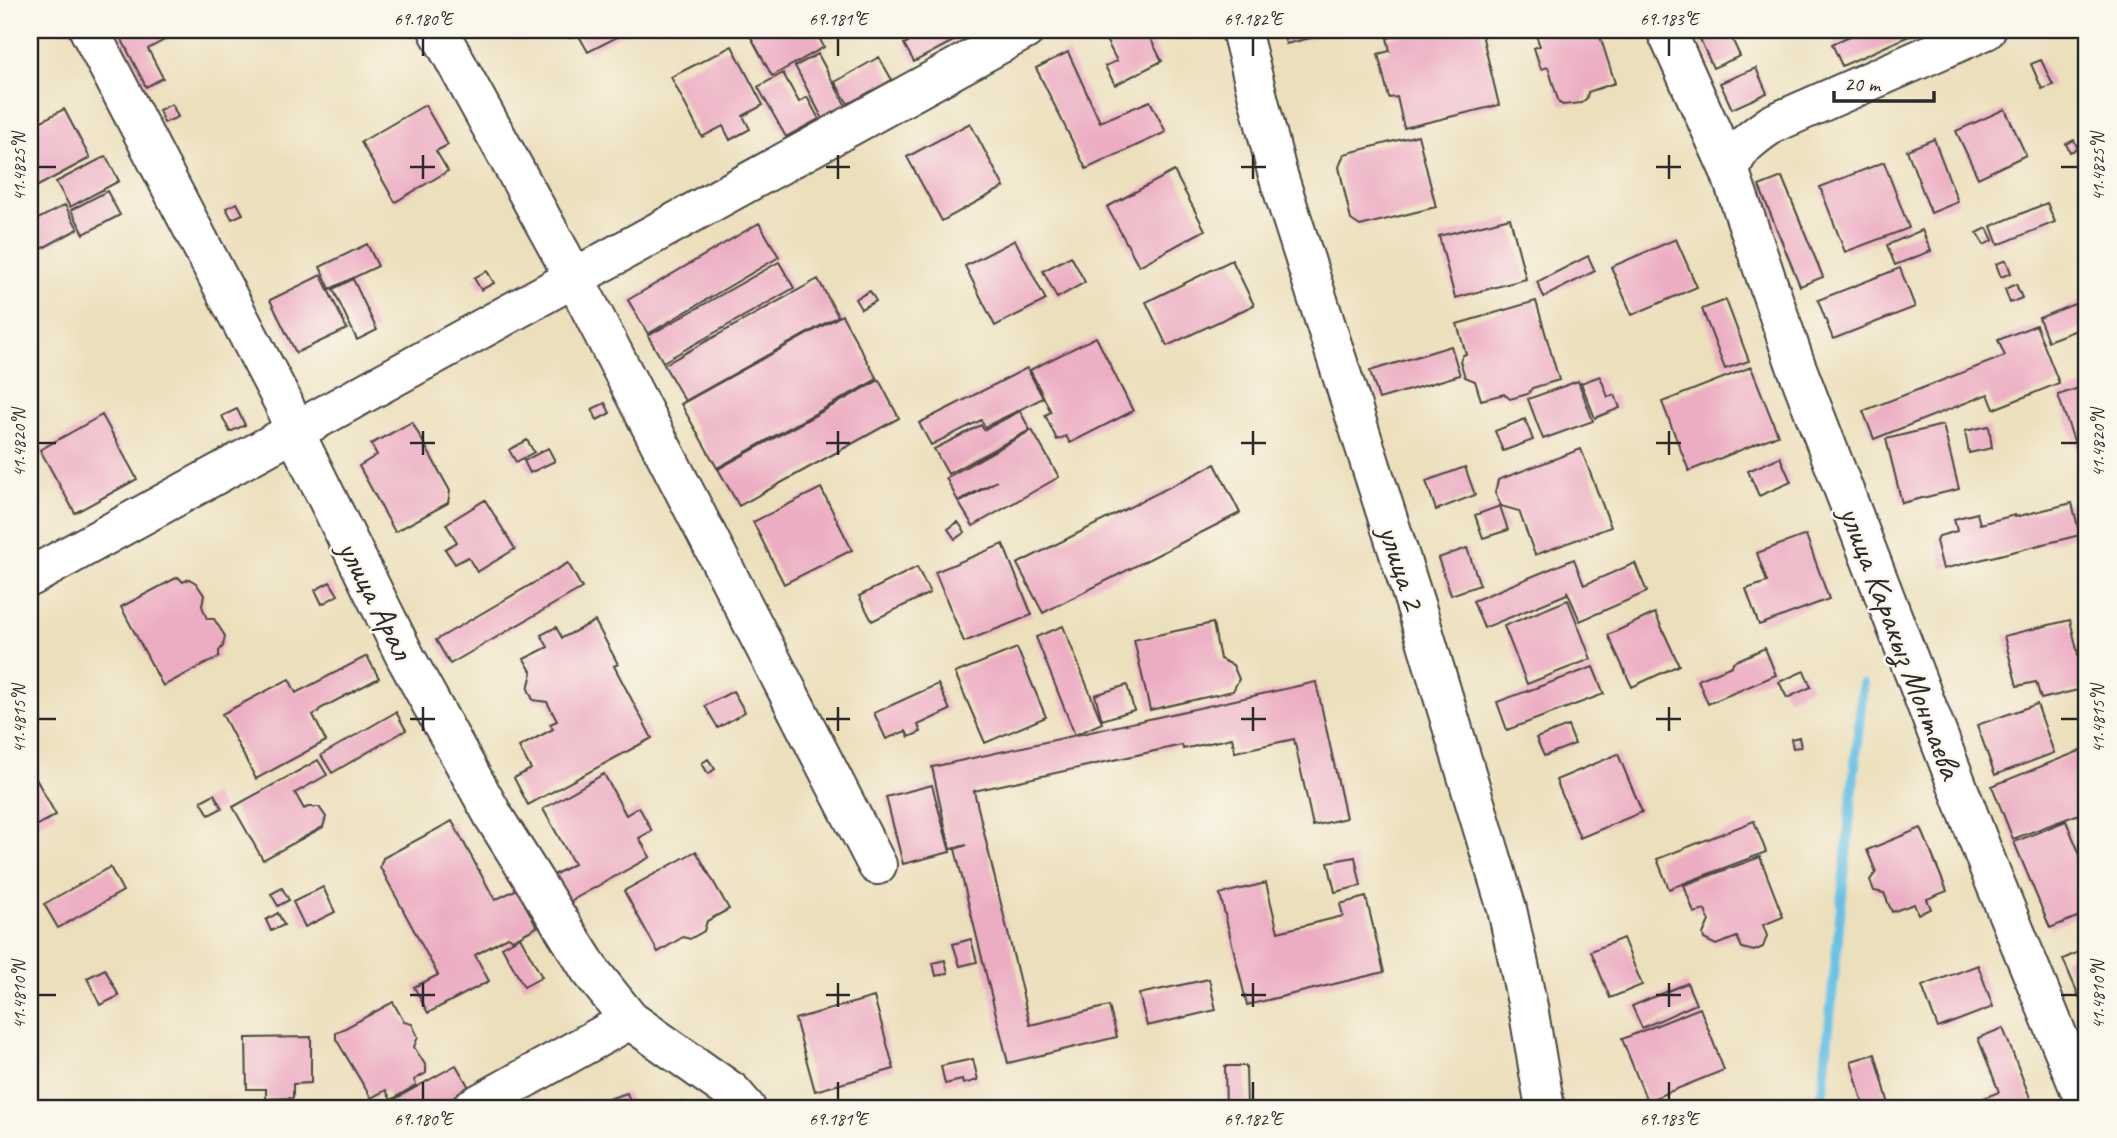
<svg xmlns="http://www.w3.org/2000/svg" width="2117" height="1138" font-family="Caveat,sans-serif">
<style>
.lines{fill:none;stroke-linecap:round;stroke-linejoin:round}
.stream{stroke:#67c1e5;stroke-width:10}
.building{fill:#ecadc2}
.street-casing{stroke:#484641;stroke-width:42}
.street{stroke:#fff;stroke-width:38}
.ticks{fill:none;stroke:#2b2b2b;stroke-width:2.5}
.labels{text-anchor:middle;stroke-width:5;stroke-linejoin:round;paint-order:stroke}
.street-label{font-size:33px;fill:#2b2b2b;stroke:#fbf7ec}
.neatline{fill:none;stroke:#2b2b2b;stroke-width:2.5}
.ticks-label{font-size:18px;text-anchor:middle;fill:#2b2b2b}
</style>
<rect width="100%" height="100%" fill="#fbf7ec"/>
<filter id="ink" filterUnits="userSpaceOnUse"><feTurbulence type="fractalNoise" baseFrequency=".0143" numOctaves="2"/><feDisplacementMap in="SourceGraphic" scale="14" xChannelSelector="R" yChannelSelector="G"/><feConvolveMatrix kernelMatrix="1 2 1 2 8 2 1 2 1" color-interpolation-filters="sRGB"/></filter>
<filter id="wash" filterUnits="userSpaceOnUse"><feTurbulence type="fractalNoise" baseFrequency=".00686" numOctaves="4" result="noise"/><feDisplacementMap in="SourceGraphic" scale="28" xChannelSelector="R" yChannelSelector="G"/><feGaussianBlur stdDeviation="1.57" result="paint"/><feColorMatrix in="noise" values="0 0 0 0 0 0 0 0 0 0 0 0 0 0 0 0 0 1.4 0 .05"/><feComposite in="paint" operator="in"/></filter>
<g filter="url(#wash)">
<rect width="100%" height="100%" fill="#ecdfbc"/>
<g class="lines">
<path class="stream" d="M1821,1108L1863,684"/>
</g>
<g id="blocks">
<path class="building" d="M117,30H161L166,39L148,49L163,78L146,87Z
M566,30H631L588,52L578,34L570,38Z
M747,30H815L824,47L772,76Z
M930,30H950L955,40L914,62L904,44Z
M1120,30H1146L1162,61L1115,85L1105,66L1117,61L1105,38Z
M1282,30H1338V31L1286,44Z
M1422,30H1481L1499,105L1404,128L1397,97L1389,98L1378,54L1390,51L1387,38Z
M1534,30H1598L1615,83L1588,92L1587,98L1581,103L1563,105L1559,103L1548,67L1541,69L1534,48L1540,46Z
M1696,30H1728L1740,56L1713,68Z
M1863,30H1917L1918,32L1842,66L1832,44Z
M732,46L763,105L743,116L750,129L730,140L723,126L702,137L671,77Z
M1068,52L1100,122L1150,101L1166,132L1086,169L1036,68Z
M818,54L848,110L825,123L795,66Z
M879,57L892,80L848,104L835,82Z
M2041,60L2053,85L2042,89L2031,64Z
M1756,68L1767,93L1732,109L1720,83Z
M783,73L799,102L807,97L819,119L786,137L758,87Z
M172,104L178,117L164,123L159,110Z
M425,105L448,145L436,151L448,171L395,202L361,142Z
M64,109L90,158L36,187L30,174V127Z
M2005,109L2026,155L1978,178L1956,131Z
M970,123L1004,187L942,221L907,157Z
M1418,135L1436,207L1360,226L1351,220L1339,167L1344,154Z
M1934,139L1958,202L1931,213L1907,150Z
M2074,140L2078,149L2070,152L2066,144Z
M106,156L119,181L70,207L56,182Z
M1884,162L1909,228L1845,252L1820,187Z
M1174,171L1205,230L1139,266L1107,207Z
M1782,177L1823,277L1800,286L1759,186Z
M107,191L120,215L84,234L71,210Z
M237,203L243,214L232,219L226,208Z
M2047,203L2055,222L1998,245L1991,226Z
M65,205L78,229L30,255V223Z
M1510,218L1526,279L1455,298L1439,236Z
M759,223L779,257L648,334L628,300Z
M1987,228L1993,240L1984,245L1977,233Z
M1922,230L1931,251L1895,265L1887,245Z
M1676,239L1697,287L1632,315L1611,267Z
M1015,240L1046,300L995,326L965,266Z
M367,244L378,266L330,289L320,267Z
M1071,256L1085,282L1057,298L1043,271Z
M1588,256L1595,271L1544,297L1537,282Z
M1232,260L1254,305L1167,346L1146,302Z
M2006,260L2011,273L2001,277L1996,264Z
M779,262L794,288L663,362L648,336Z
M1900,268L1915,307L1833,339L1818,300Z
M487,271L494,283L481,290L474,278Z
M321,275L347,329L296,353L270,300Z
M353,279L377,330L357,340L333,289Z
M818,279L838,316L685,401L664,365Z
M2016,284L2022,298L2010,303L2005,289Z
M870,291L876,301L861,309L855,299Z
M2087,299V326L2048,341L2039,318Z
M1726,300L1749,361L1725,369L1702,309Z
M1536,301L1559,380L1532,388L1528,394L1510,399L1504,394L1481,400L1475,381L1465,377L1460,361L1463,355L1466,354L1457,324Z
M842,315L877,379L717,468L681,404Z
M2036,325L2059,383L1994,409L1988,394L1874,439L1863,411L2005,356L1998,340Z
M1096,337L1133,411L1070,443L1066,436L1057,440L1045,415L1051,412L1030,370Z
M1451,346L1460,375L1379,399L1370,371Z
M1751,367L1778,435L1689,471L1662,402Z
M1027,368L1043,398L985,427L981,420L931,445L919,423Z
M1600,376L1608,397L1615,395L1620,408L1595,418L1581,383Z
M879,380L899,418L739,506L718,469Z
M1578,381L1593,421L1543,439L1528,399Z
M2082,387L2087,401V478L2058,395Z
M605,403L610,413L597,420L592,409Z
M237,409L245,425L230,432L222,416Z
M1020,411L1030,430L948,474L934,449L981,425L984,430Z
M102,415L137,479L75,513L40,450Z
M1525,419L1533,440L1503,451L1495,431Z
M412,422L450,491L448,503L395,532L359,466L377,455L371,444Z
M1943,425L1959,489L1902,503L1886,439Z
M1989,426L1992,448L1969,453L1965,431Z
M1032,430L1059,477L973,526L959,503L997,481L958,501L946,478Z
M527,440L534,452L516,462L509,450Z
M548,448L555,461L530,473L524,461Z
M1581,449L1611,527L1535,555L1519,511L1501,506L1495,493L1498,480Z
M1780,457L1791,482L1759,496L1748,471Z
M1215,464L1240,513L1043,613L1017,564Z
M1465,467L1475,495L1436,510L1426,481Z
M821,488L852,550L784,584L753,522Z
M485,500L515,549L477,572L468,557L455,564L445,549L457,542L446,524Z
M2072,503L2080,535L1943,569L1936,541L1939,536L1957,531L1954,519L1977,513L1980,524L2015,515V517Z
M1500,506L1508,530L1483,538L1475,515Z
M958,522L965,532L955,539L948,529Z
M1806,535L1829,599L1759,625L1746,589L1767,582L1757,553Z
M1003,544L1032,615L964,642L935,572Z
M1467,548L1480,585L1451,595L1438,558Z
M1574,559L1584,585L1635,563L1647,592L1580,621L1567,591V594L1484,628L1473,601Z
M568,563L582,588L450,664L436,640Z
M917,567L930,593L872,621L859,596Z
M178,577L183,582L189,579L196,583L204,595L202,606L207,619H214L225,636L223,646L219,651V657L163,686L121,607Z
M330,582L338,595L322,604L315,590Z
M1568,600L1591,659L1527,684L1504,626Z
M1655,613L1679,665L1632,687L1608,635Z
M2070,620L2086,688L2041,699L2036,682L2017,686L2004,636Z
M595,621L618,664L614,666L652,738L528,805L514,778L531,769L519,747L553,729L550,724L557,721L547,702L533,700L528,689L532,673L524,659L548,647L541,635L556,627L562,638Z
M1213,623L1220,659L1233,665L1239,679L1233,691L1150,710L1134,640Z
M1063,626L1102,723L1075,735L1036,637Z
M1017,648L1046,717L985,743L955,673Z
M1765,648L1776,675L1708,704L1698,680L1732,666L1733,662Z
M367,656L379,678L320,709L318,712L313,715L326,741L256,779L222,714L289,679L296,693Z
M1593,667L1604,694L1507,730L1497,702Z
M1804,671L1811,687L1787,698L1779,682Z
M1316,682L1346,818L1313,826L1294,739L1235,752L1232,738L1183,749L1182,745L974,791L1030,1025L1109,1006L1117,1037L1008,1063L955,849L967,845L950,849L932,767Z
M938,684L950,710L918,725L921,732L909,737L906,731L886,739L874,713Z
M1127,685L1134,710L1102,720L1095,695Z
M733,691L745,712L718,728L705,706Z
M2037,704L2054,753L1995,775L1977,725Z
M396,712L406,730L332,773L321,755Z
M1568,726L1575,744L1544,756L1536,738Z
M1799,737L1801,747L1793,748L1791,739Z
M2087,748V811L2013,839L1992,786Z
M1618,754L1642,812L1580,838L1556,780Z
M708,759L715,769L708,774L702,763Z
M318,760L327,775L295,793L304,809L308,807H319L326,817L323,827L263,860L233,807Z
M30,768L56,815L30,829Z
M604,774L626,815L639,807L652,831L639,838L650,857L567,903L552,876L574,864L543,809Z
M932,785L950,852L903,864L886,797Z
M214,794L222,808L209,815L201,801Z
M452,821L495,900L517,889L537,927L513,940L508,937L475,955L489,981L428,1013L414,987L438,975L380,867L383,858Z
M1754,821L1766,852L1669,889L1657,859Z
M2066,821L2083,862L2087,860V913L2050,928L2014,842Z
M1921,828L1947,891L1927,899L1931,909L1918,914L1914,904L1892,912L1884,893L1874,891L1870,880L1876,872L1867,850Z
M696,851L729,909L707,921L704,931L690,939L683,937L658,952L624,891Z
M1355,857L1361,886L1335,892L1328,862Z
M1760,857L1783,917L1763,925L1767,936L1763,947L1754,951L1742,948L1737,937L1716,945L1704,939L1703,934L1709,921L1705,910L1694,913L1684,885Z
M110,867L123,891L58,928L44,904Z
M1266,883L1278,932L1343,916L1340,904L1366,897L1384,972L1247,1005L1220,894Z
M323,887L335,912L305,927L293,902Z
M282,888L289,900L278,906L271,894Z
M278,913L284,925L271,931L266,920Z
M520,937L542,977L524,987L502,947Z
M1623,938L1642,985L1610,998L1591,951Z
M971,939L977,962L960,966L953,944Z
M2087,948V1015L2063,959Z
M945,960L948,973L936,976L933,963Z
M1978,965L1993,1007L1938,1028L1922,986Z
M105,969L119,996L100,1005L87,978Z
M1209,979L1216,1010L1147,1026L1139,994Z
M1687,983L1696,1004L1642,1028L1632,1006Z
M874,997L894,1069L815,1091L795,1019Z
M393,1002L404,1022L412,1024L418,1037L414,1047L426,1066V1073L414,1080L416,1085L391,1100L386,1090L371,1098L336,1039V1033Z
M1700,1008L1724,1070L1647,1101L1622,1039Z
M2003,1028L2034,1108H1959L1999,1092L1978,1038Z
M311,1037V1083L293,1084V1098L266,1099V1089H247L246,1038Z
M1875,1054L1890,1108H1864L1851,1061Z
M973,1059L978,1080L963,1084L962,1080L945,1084L941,1066Z
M456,1065L470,1089L435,1108H379Z
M1225,1066H1246L1247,1108H1226Z
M627,1093L632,1108H604L602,1101Z
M683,1102L685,1108H665Z"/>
</g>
</g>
<g filter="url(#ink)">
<use href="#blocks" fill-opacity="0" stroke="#484641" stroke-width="2"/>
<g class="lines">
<defs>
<path id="street" d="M89,30L283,402L294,431L406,658L494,817L590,970L630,1020L732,1092L746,1108
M438,30L574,277L877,865
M1241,30L1277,172L1417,610L1507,909L1528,1007L1545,1108
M1666,30L1730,172L1795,363L1989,868L2087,1107
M1730,172C1736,148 1752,138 1772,124L1986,30
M30,577L1025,30
M471,1108L630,1020"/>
</defs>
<use href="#street" class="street-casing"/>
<use href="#street" class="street"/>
</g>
</g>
<path class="ticks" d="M423,38V56M838,38V56M1253,38V56M1669,38V56M423,155V179M838,155V179M1253,155V179M1669,155V179M38,167H56M410,167H435M826,167H850M1241,167H1266M1656,167H1681M2061,167H2078M423,431V455M838,431V455M1253,431V455M1669,431V455M38,443H56M410,443H435M826,443H850M1241,443H1266M1656,443H1681M2061,443H2078M423,707V731M838,707V731M1253,707V731M1669,707V731M38,719H56M410,719H435M826,719H850M1241,719H1266M1656,719H1681M2061,719H2078M423,983V1007M838,983V1007M1253,983V1007M1669,983V1007M38,995H56M410,995H435M826,995H850M1241,995H1266M1656,995H1681M2061,995H2078M423,1082V1100M838,1082V1100M1253,1082V1100M1669,1082V1100"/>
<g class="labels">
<g class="street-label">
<text transform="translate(1403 567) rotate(72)" y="12">улица 2</text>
<text transform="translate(377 599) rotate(63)" y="12">улица Арал</text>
<text transform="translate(1902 642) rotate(69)" y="12">улица Каракыз Монтаева</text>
</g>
</g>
<rect width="2117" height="1138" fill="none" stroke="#fbf7ec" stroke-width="77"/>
<path d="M1834 91v10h100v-10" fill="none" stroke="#2b2b2b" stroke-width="3.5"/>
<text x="1844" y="91" font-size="21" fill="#2b2b2b" stroke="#fbf7ec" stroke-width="5" paint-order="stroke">20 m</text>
<rect x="38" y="38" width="2040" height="1062" class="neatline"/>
<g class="ticks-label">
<text x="423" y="25">69.180°E</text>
<text x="838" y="25">69.181°E</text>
<text x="1253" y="25">69.182°E</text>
<text x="1669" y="25">69.183°E</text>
<text transform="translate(19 167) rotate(-90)" y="6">41.4825°N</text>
<text transform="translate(2098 167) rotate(-90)" y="6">41.4825°N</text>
<text transform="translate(19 443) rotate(-90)" y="6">41.4820°N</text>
<text transform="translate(2098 443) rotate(-90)" y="6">41.4820°N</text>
<text transform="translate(19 719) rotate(-90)" y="6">41.4815°N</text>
<text transform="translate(2098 719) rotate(-90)" y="6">41.4815°N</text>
<text transform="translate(19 995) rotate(-90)" y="6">41.4810°N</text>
<text transform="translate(2098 995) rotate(-90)" y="6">41.4810°N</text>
<text x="423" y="1125">69.180°E</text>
<text x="838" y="1125">69.181°E</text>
<text x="1253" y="1125">69.182°E</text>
<text x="1669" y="1125">69.183°E</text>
</g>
</svg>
